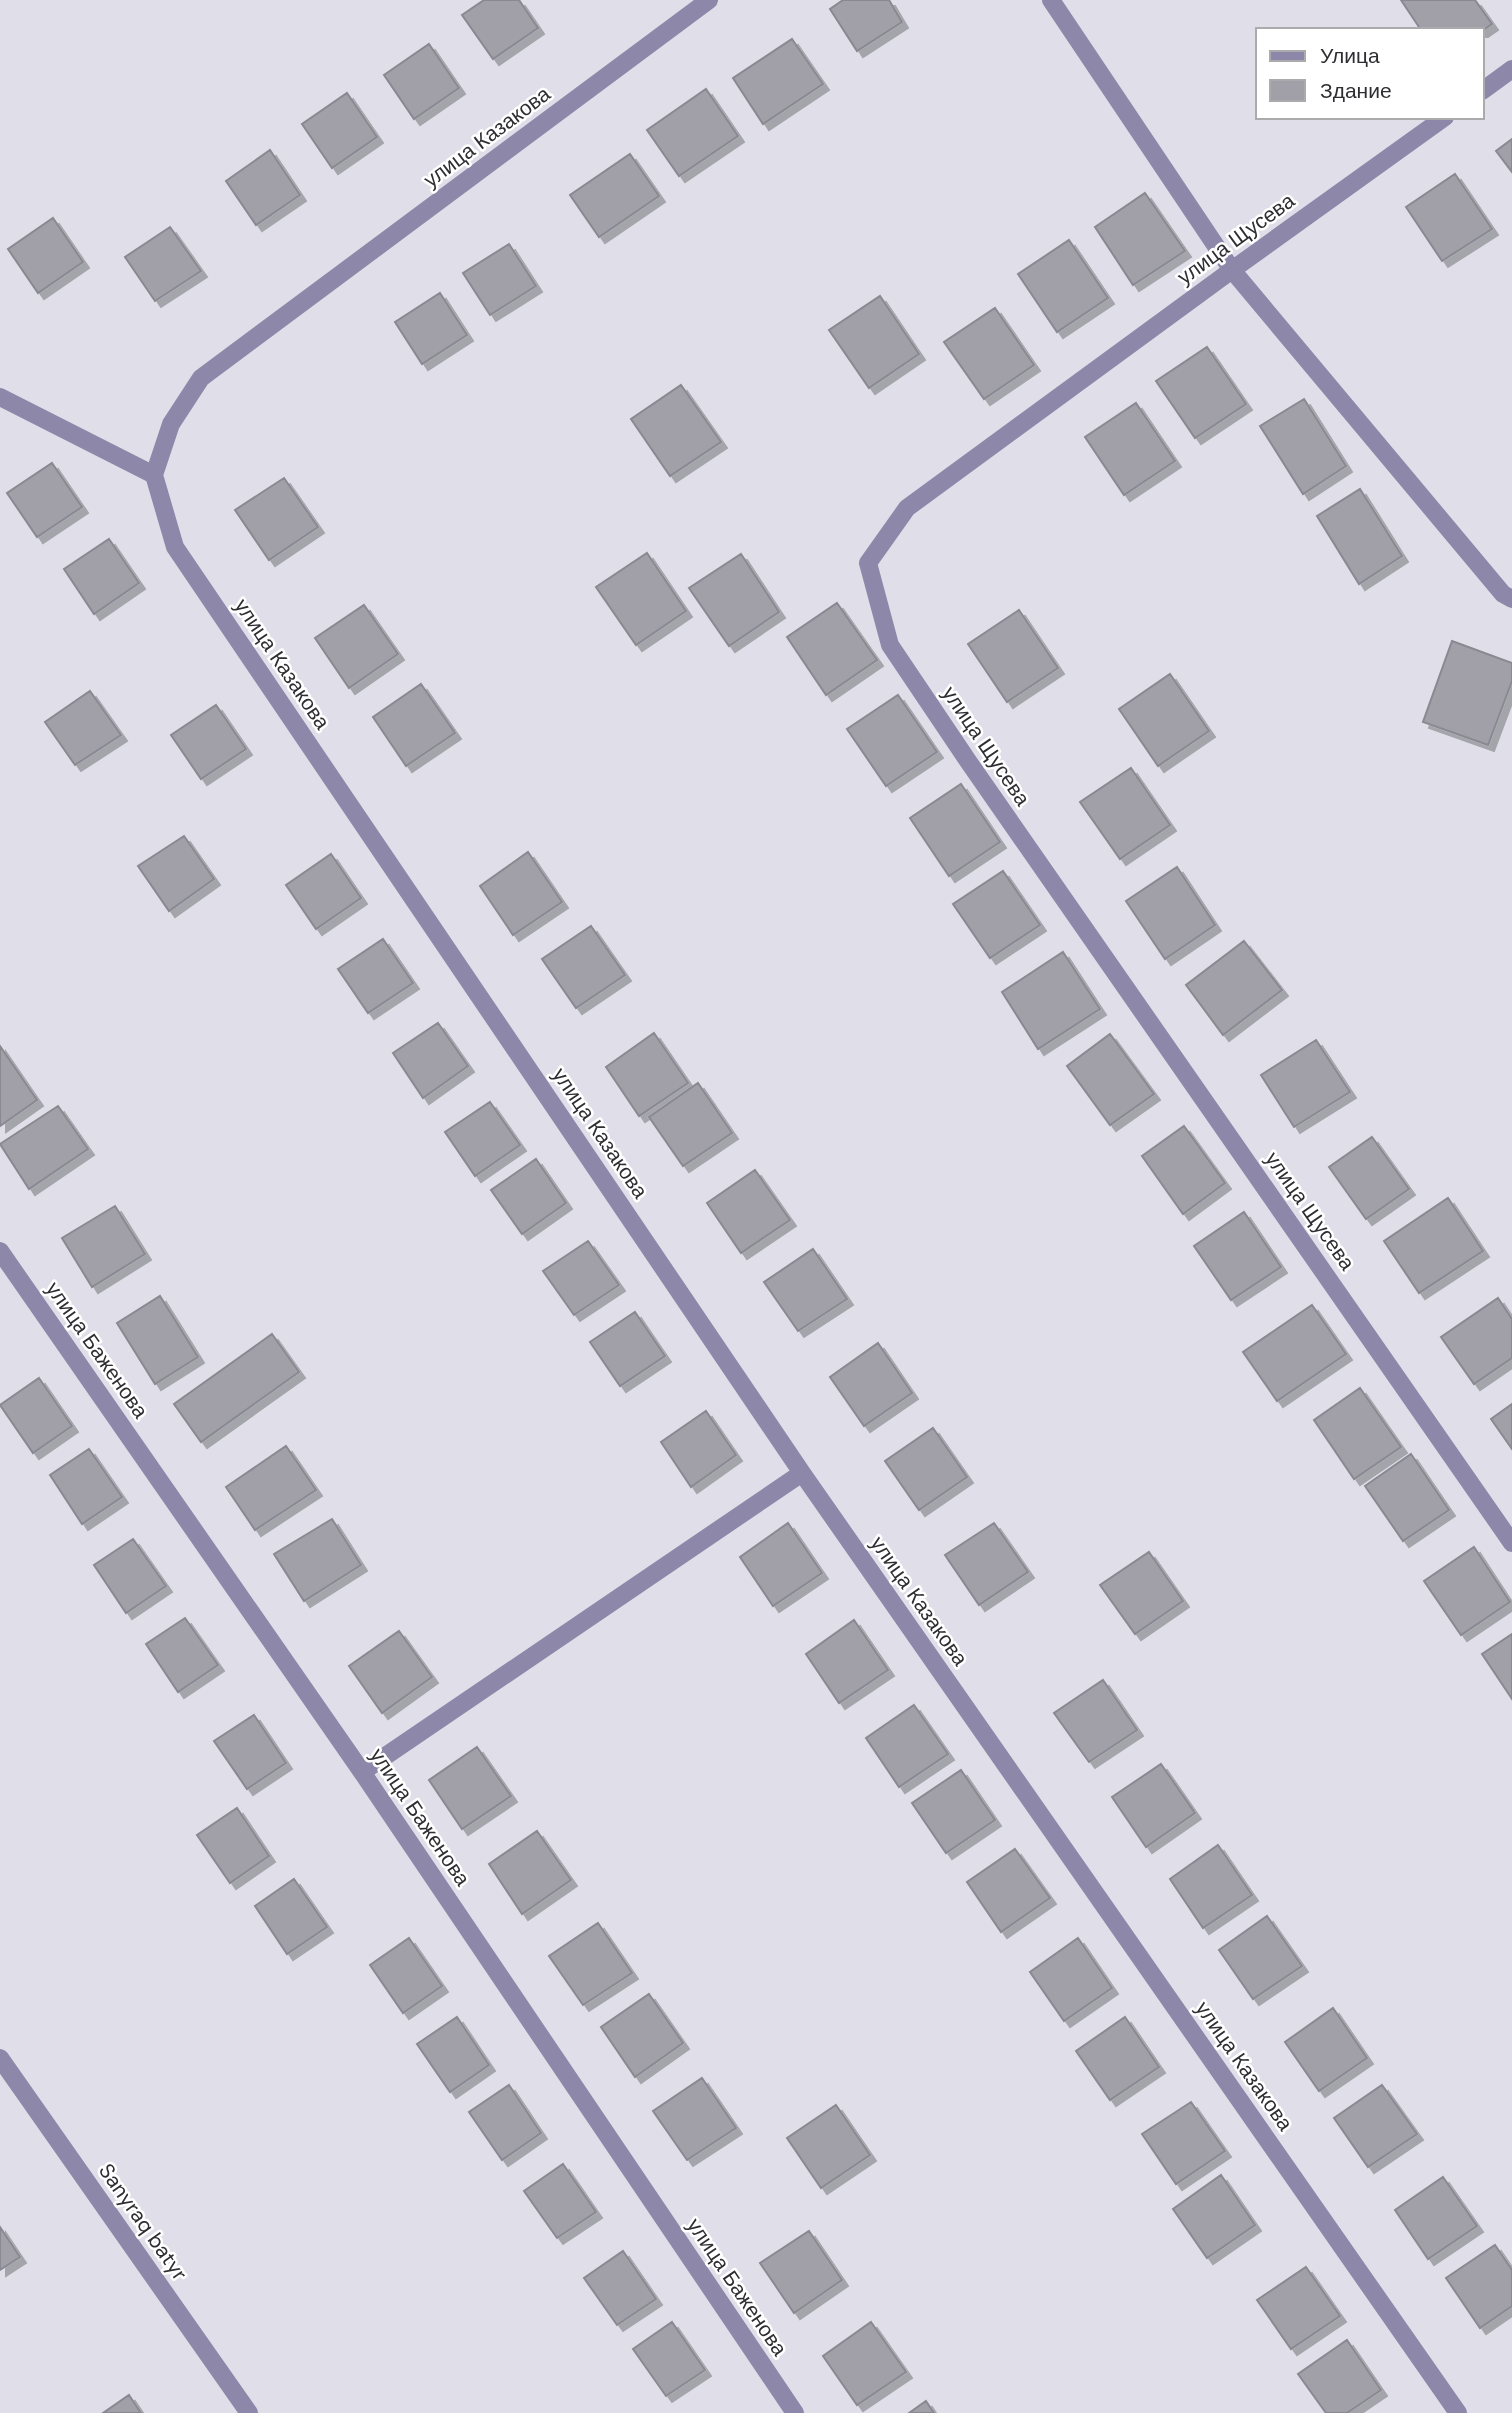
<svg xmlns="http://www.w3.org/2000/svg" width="1512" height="2413" font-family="'DM Sans',sans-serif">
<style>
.building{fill:#a1a0a9;stroke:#8a8992;stroke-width:2;filter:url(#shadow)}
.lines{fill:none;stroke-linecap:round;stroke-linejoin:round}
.minor{stroke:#8d87a9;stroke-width:18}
.labels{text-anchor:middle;stroke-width:5;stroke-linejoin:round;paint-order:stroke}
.street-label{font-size:21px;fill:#2e2d31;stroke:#fff}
</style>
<defs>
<filter id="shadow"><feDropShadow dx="6" dy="6" stdDeviation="0" flood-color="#0004"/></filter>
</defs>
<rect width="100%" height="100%" fill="#e0dfe9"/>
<path class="building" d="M484,0H519L538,28L493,59L462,15Z
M843,0H889L902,22L857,51L830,9Z
M1401,0H1475L1492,24L1482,31L1421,30Z
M792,39L823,84L763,124L733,78Z
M429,44L459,88L414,119L384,75Z
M706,89L738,136L679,176L647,130Z
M347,93L377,137L332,168L302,124Z
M1512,139V172L1496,151Z
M270,150L300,195L256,225L226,181Z
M630,154L659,196L599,237L570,195Z
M1455,174L1492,229L1442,261L1406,207Z
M1145,193L1185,251L1133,285L1095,227Z
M53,218L83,262L38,293L8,249Z
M170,227L201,271L155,301L125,257Z
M1069,240L1108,298L1057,332L1018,274Z
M509,244L536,286L490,315L463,273Z
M440,293L467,335L422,364L395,322Z
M880,296L919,354L869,388L829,330Z
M995,308L1034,365L984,399L944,342Z
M1207,347L1246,404L1195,438L1156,381Z
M681,385L721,442L670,476L631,419Z
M1304,399L1346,466L1303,494L1260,426Z
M1136,403L1175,461L1124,495L1085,437Z
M52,463L82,507L37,537L7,493Z
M284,478L318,527L269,560L235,510Z
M1360,489L1402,556L1359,584L1317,516Z
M109,539L139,583L94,614L64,569Z
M647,553L686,611L636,645L596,587Z
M741,554L779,612L729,646L689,588Z
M837,603L877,660L826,695L787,637Z
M364,605L398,654L349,688L315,638Z
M1019,610L1058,668L1007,702L968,644Z
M1452,641L1512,663V681L1488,745L1423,722Z
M1170,674L1209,731L1158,766L1119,709Z
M421,684L455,733L406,766L373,717Z
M90,691L121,735L75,765L45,722Z
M898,695L937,752L886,786L847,729Z
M216,705L246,749L201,779L171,735Z
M1131,768L1170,825L1120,859L1080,802Z
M961,784L1000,842L949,876L910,818Z
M184,836L214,879L169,911L138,866Z
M528,852L562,902L513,935L480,886Z
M331,854L361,898L316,929L286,885Z
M1177,867L1215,925L1165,959L1126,901Z
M1003,871L1040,925L990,958L953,904Z
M591,926L625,975L576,1008L542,959Z
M383,939L413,983L368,1013L338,969Z
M1244,941L1282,990L1223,1035L1186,985Z
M1063,952L1100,1009L1038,1049L1002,992Z
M438,1023L468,1066L423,1098L393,1053Z
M654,1033L688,1083L639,1116L606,1067Z
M1110,1034L1154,1094L1110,1125L1067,1066Z
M1316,1040L1350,1092L1294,1127L1261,1075Z
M0,1046L37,1100L0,1126Z
M698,1083L732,1133L683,1166L649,1117Z
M490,1102L520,1145L475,1176L445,1132Z
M58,1106L88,1149L29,1189L0,1144Z
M1184,1126L1225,1183L1183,1214L1142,1156Z
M1372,1137L1409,1189L1366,1219L1329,1167Z
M536,1159L566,1203L522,1234L491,1190Z
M755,1170L790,1220L741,1253L707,1203Z
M1448,1198L1483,1251L1419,1293L1384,1241Z
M115,1206L145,1254L92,1287L62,1238Z
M1244,1212L1281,1267L1231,1300L1194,1246Z
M588,1241L619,1285L574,1315L543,1271Z
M813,1249L847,1299L798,1331L764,1282Z
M160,1296L198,1357L155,1384L117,1323Z
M1498,1298L1512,1319V1358L1474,1384L1441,1337Z
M1312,1305L1346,1354L1277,1401L1243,1352Z
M635,1312L665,1356L620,1386L590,1342Z
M272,1334L299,1372L201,1442L174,1404Z
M878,1343L912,1393L864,1426L830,1377Z
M39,1378L72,1426L33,1453L0,1405Z
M1360,1388L1401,1447L1354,1479L1314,1420Z
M1512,1404V1449L1491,1419Z
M706,1411L736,1455L691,1487L661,1442Z
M933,1428L967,1477L919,1510L885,1461Z
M286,1446L316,1490L255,1530L226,1487Z
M89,1449L122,1497L82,1524L50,1475Z
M1411,1454L1449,1510L1403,1541L1365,1486Z
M332,1519L361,1565L304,1601L274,1554Z
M788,1523L822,1573L773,1606L740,1557Z
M994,1523L1028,1572L979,1605L945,1555Z
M133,1539L166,1586L126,1613L94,1565Z
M1474,1547L1510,1602L1461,1635L1424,1581Z
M1149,1552L1183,1601L1135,1634L1100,1585Z
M185,1618L218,1665L178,1692L146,1644Z
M854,1620L888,1670L839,1703L806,1654Z
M399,1631L432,1677L382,1713L349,1666Z
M1512,1634V1699L1482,1654Z
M1103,1680L1137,1730L1089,1762L1054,1713Z
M914,1705L948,1754L899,1787L866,1738Z
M254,1715L286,1763L247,1789L214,1741Z
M477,1747L511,1796L462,1829L429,1780Z
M1161,1764L1195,1813L1146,1847L1112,1797Z
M961,1770L995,1820L946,1853L912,1803Z
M237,1808L269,1856L230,1883L197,1835Z
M537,1831L571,1880L522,1914L489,1864Z
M1218,1845L1252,1895L1203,1928L1170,1879Z
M1015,1849L1050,1898L1001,1932L967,1882Z
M294,1879L327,1927L287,1954L255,1906Z
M1267,1916L1302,1966L1253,1999L1219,1950Z
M598,1923L632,1973L583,2005L549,1956Z
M409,1938L442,1986L403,2013L370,1965Z
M1078,1938L1112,1988L1064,2021L1030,1972Z
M649,1994L683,2043L635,2077L601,2027Z
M1333,2008L1367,2058L1319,2091L1285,2042Z
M457,2017L489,2065L450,2092L417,2044Z
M1125,2017L1159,2067L1110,2100L1076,2051Z
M702,2078L736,2128L687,2160L653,2111Z
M509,2085L541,2133L502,2160L469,2112Z
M1382,2085L1417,2134L1368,2167L1334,2118Z
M1191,2102L1225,2151L1176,2184L1142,2134Z
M836,2105L870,2155L821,2188L787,2138Z
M563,2164L596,2212L557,2238L524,2191Z
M1221,2175L1255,2225L1207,2258L1173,2209Z
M1443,2177L1477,2226L1428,2259L1395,2210Z
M0,2227L20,2257L0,2270Z
M809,2231L842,2280L794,2313L760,2263Z
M1495,2245L1512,2270V2306L1480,2328L1446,2278Z
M623,2251L656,2299L617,2325L584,2278Z
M1306,2267L1340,2316L1291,2349L1257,2300Z
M672,2322L705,2370L666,2396L633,2349Z
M871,2322L906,2372L857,2405L823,2356Z
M1347,2340L1381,2390L1347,2413H1326L1298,2374Z
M129,2395L141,2413H103Z
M926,2401L934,2413H909Z"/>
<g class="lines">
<path class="minor" d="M709,0L201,378L171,424L154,475L175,547L802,1473L1458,2413
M1051,0L1232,270L1503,594L1512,599
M1482,91L1512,69
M1445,117L1232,270L907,508L868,563L890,645L968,761L1512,1543
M0,397L154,475
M0,1251L362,1772L795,2413
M362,1772L802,1473
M0,2058L249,2413"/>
</g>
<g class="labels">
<g class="street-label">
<text transform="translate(487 137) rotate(-37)" y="7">улица Казакова</text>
<text transform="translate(1236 239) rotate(-36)" y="7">улица Щусева</text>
<text transform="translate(282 664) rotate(56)" y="7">улица Казакова</text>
<text transform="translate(986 746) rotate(56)" y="7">улица Щусева</text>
<text transform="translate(600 1133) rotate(56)" y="7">улица Казакова</text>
<text transform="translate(1310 1211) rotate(55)" y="7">улица Щусева</text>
<text transform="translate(97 1350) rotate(55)" y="7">улица Баженова</text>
<text transform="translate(919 1601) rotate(55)" y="7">улица Казакова</text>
<text transform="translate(420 1817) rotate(56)" y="7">улица Баженова</text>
<text transform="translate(1244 2066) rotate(55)" y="7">улица Казакова</text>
<text transform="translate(143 2222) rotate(55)" y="7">Sanyraq batyr</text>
<text transform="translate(737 2287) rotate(56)" y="7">улица Баженова</text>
</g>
</g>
<rect x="1256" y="28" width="228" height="91" fill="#ffffff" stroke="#ababad" stroke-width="2"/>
<rect x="1270" y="51" width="35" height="10" fill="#8d87a9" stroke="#ababad" stroke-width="2"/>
<text x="1320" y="63" font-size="21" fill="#2e2d31">Улица</text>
<rect x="1270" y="80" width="35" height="21" fill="#a1a0a9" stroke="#ababad" stroke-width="2"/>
<text x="1320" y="98" font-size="21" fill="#2e2d31">Здание</text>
</svg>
